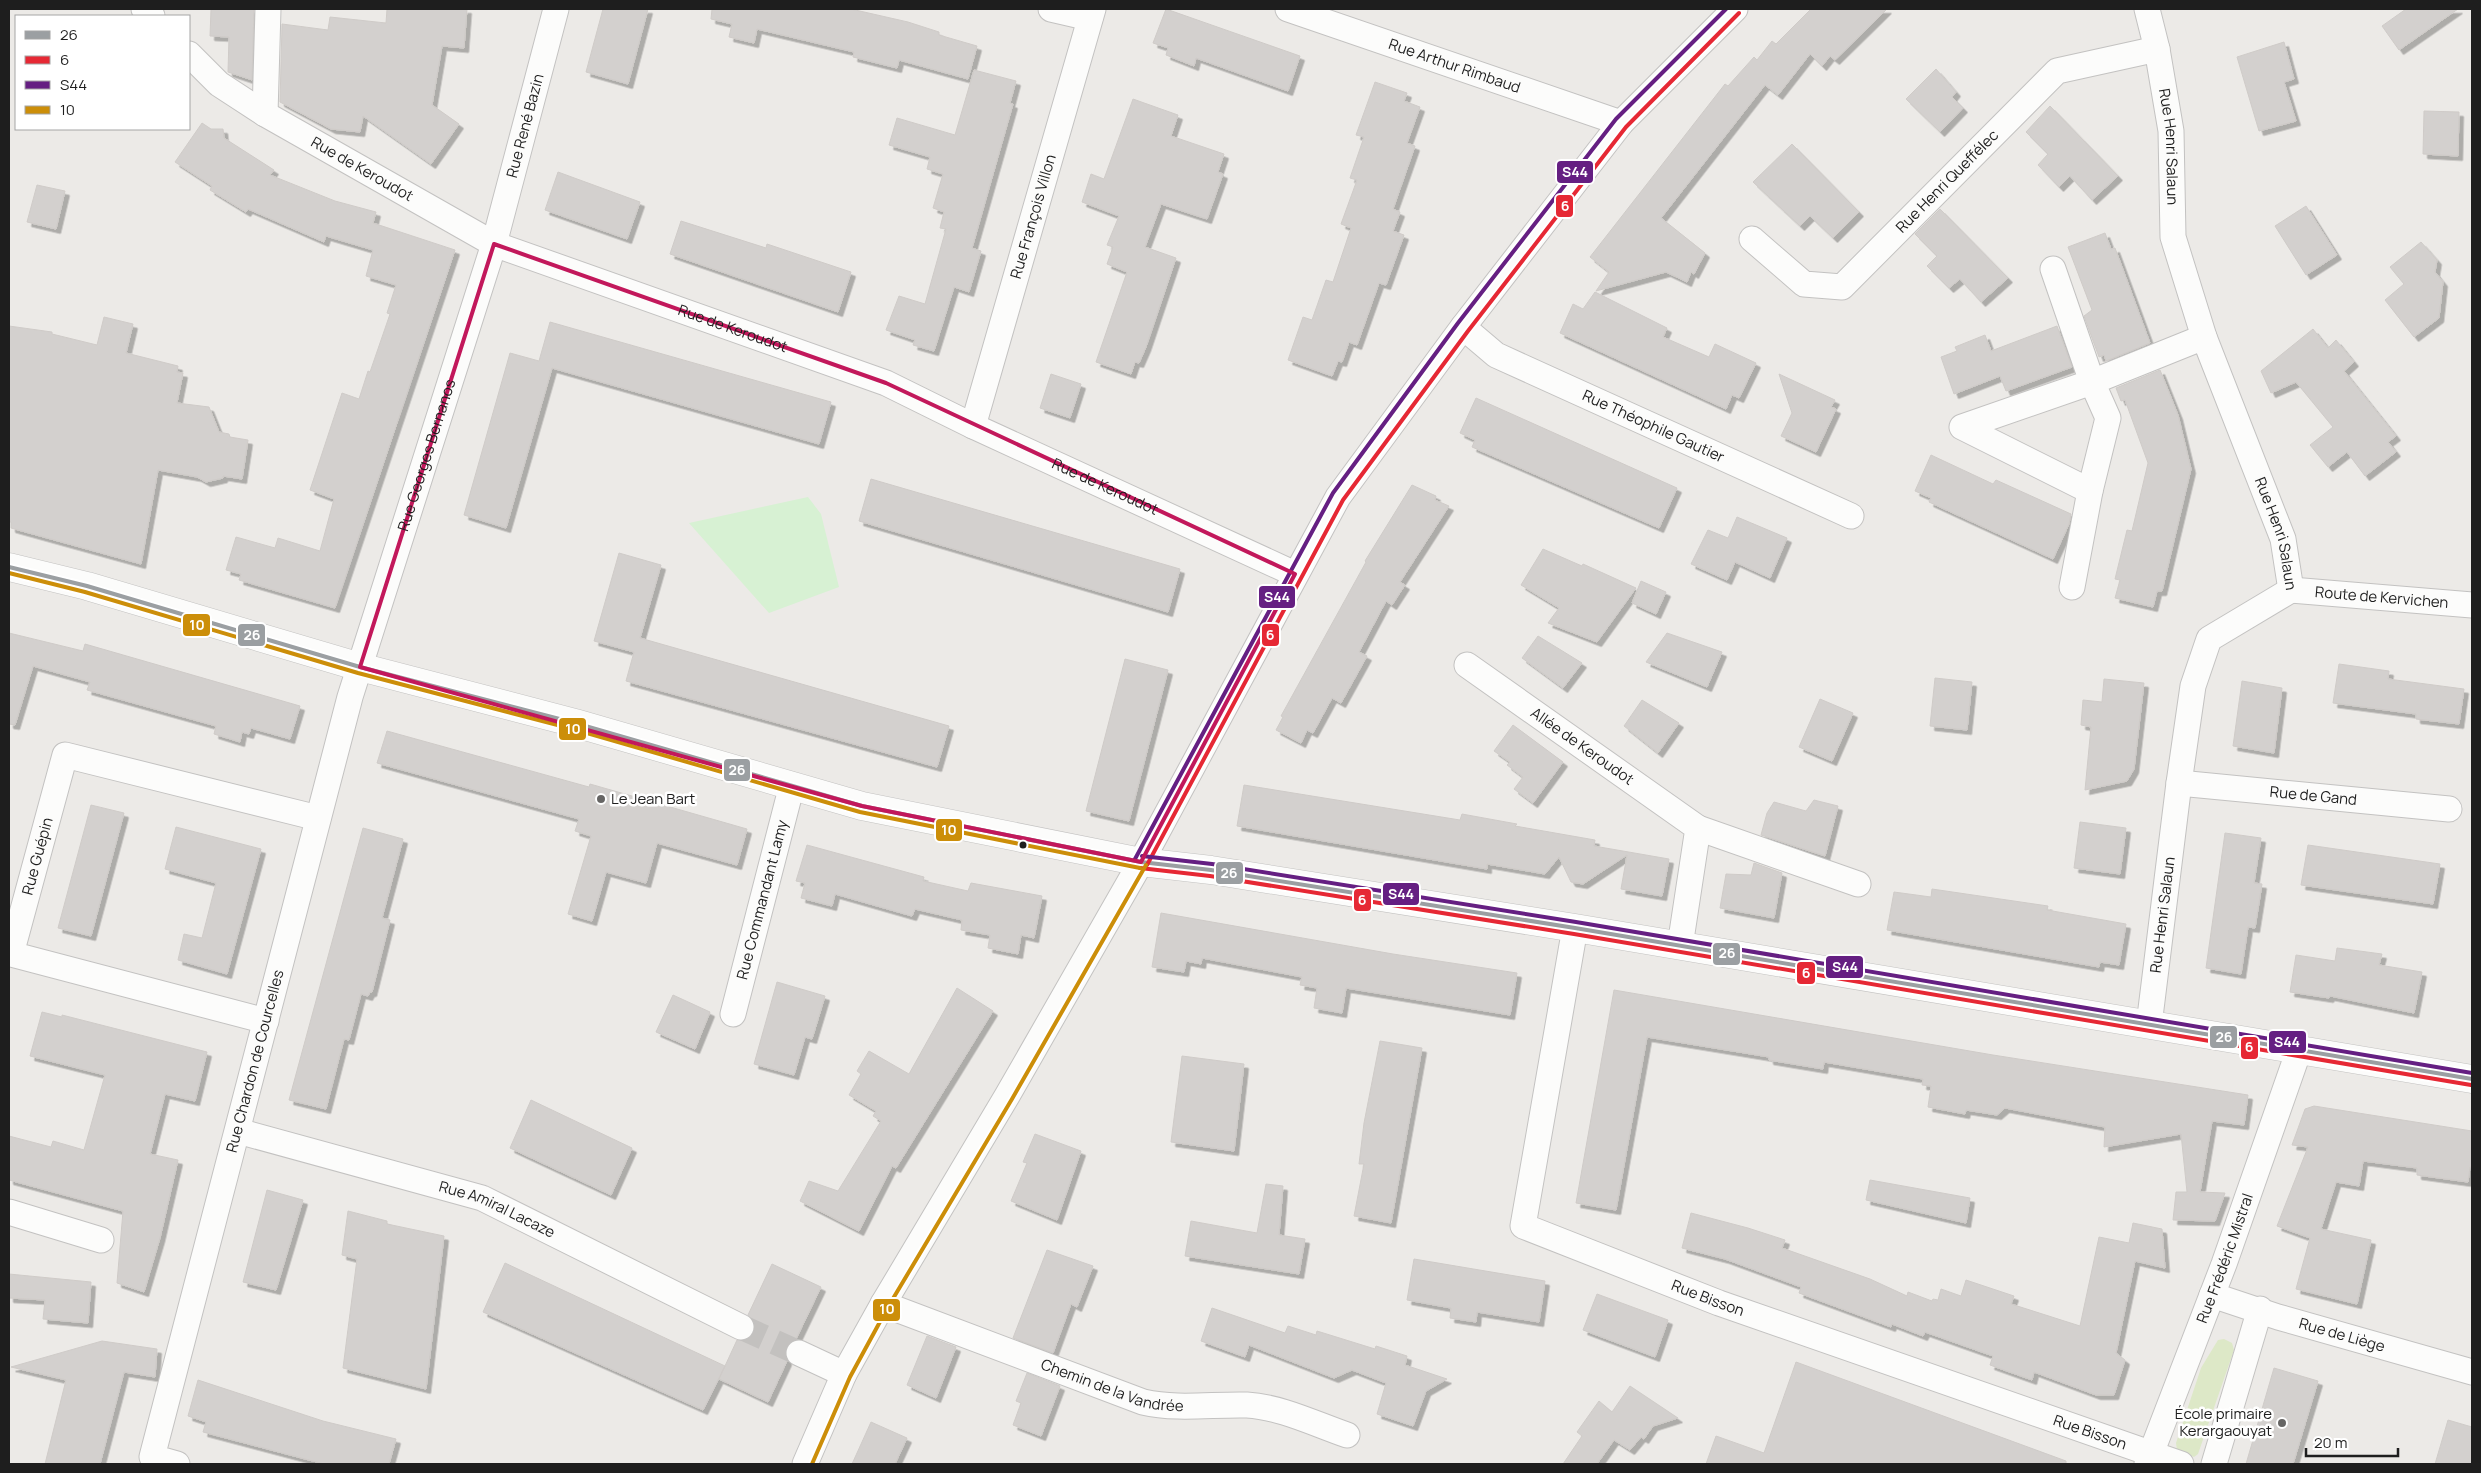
<svg xmlns="http://www.w3.org/2000/svg" width="2481" height="1473" font-family="Manrope,sans-serif">
<style>
.grass{fill:#dde8c7}
.park{fill:#d7f1d3}
.building{fill:#d3d0ce;stroke:#cfcbc8;filter:url(#shadow)}
.lines{fill:none;stroke-linecap:round;stroke-linejoin:round}
.minor-tunnel{stroke:#c3c1bf;stroke-width:25;stroke-dasharray:25 12;stroke-linecap:butt}
.minor-casing{stroke:#c3c2c1;stroke-width:27}
.tertiary-casing{stroke:#c3c2c1;stroke-width:29}
.minor{stroke:#fcfcfb;stroke-width:25}
.tertiary{stroke:#fcfcfb;stroke-width:28}
.bus-1-casing{stroke:#fff;stroke-width:8}
.bus-2-casing{stroke:#fff;stroke-width:8}
.bus-3-casing{stroke:#fff;stroke-width:8}
.bus-4-casing{stroke:#fff;stroke-width:8}
.bus-1{stroke:#9b9fa2;stroke-width:4}
.bus-2{stroke:#e62834;stroke-width:4}
.bus-3{stroke:#651f82;stroke-width:4}
.bus-4{stroke:#cc8e09;stroke-width:4}
.marked{fill:none;stroke:#c2185b;stroke-width:4;stroke-linejoin:round}
.poi-dot{fill:#666564;stroke:#fff;stroke-width:2}
.bus-dot{fill:#1e1e1e;stroke:#fff;stroke-width:2}
.labels{text-anchor:middle;stroke-width:5;stroke-linejoin:round;paint-order:stroke}
.street-label{font-size:15px;fill:#1e1e1e;stroke:#fff}
.poi-label{font-size:15px;fill:#1e1e1e;stroke:#fff;text-anchor:start}
.line-badge{stroke:#fff;stroke-width:2}
.badge-label{font-size:14px;text-anchor:middle;font-weight:bold;fill:#fff}
</style>
<defs>
<filter id="shadow"><feDropShadow dx="4.5" dy="4.5" stdDeviation="0" flood-color="#0004"/></filter>
</defs>
<rect width="100%" height="100%" fill="#eceae7"/>
<path class="grass" d="M2224,1339L2232,1343L2234,1350L2198,1454L2194,1457L2177,1450L2176,1443L2201,1368L2218,1340Z"/>
<path class="park" d="M808,497L821,514L839,587L769,613L689,523Z"/>
<path class="building" d="M211,9H254L252,80L228,72L229,37L210,36Z
M387,9H467L464,48L442,46L432,105L459,124L431,164L363,116L360,132L331,129L280,102L282,24L328,30L330,17L386,23Z
M603,9H648L628,84L586,72Z
M712,9H851L908,22L939,32V35L977,46L968,79L899,60L897,68L853,57L854,52L757,29L754,43L729,37L732,24L711,19Z
M1166,9L1300,56L1288,91L1196,58L1194,66L1166,55L1168,48L1153,43Z
M1811,9H1887L1835,60L1830,56L1822,66L1810,54L1778,95L1765,85L1661,218L1705,253L1694,274L1691,272L1687,282L1666,272L1596,291L1609,272L1590,257L1725,84L1728,86L1754,57L1757,60L1772,41L1776,44Z
M2406,9H2458L2399,50L2382,26Z
M2284,42L2294,79L2284,82L2296,121L2259,131L2237,57Z
M1936,69L1956,92L1952,97L1963,108L1940,132L1906,99Z
M974,70L1016,81L1010,103L1013,104L972,248L981,251L969,292L954,287L934,351L913,345L915,340L886,330L899,296L925,304L946,229L940,228L944,212L933,208L943,174L927,169L930,157L889,145L897,118L955,135Z
M1375,82L1407,93L1404,101L1420,107L1407,143L1415,146L1393,209L1400,212L1393,231L1404,235L1386,285L1379,283L1357,345L1349,342L1342,362L1338,361L1332,376L1288,360L1303,317L1312,320L1326,280L1333,282L1351,228L1341,224L1357,180L1350,178L1364,137L1356,135Z
M1133,99L1178,115L1171,136L1224,154L1218,172L1223,174L1207,219L1161,204L1145,247L1176,258L1146,347L1139,363L1135,362L1131,374L1096,362L1127,272L1107,264L1113,247L1107,245L1119,216L1082,202L1091,174L1104,179Z
M2050,106L2118,176L2092,200L2070,176L2059,187L2038,165L2048,154L2026,132Z
M2424,111L2459,112L2458,156L2423,154Z
M202,123L211,129H223L224,138L274,170L270,175L335,201L376,212L373,223L455,250L335,608L239,580L241,574L226,570L236,537L275,548L278,538L320,551L334,499L310,490L342,393L359,399L368,371L370,372L390,314L387,313L396,285L366,276L373,250L326,236L324,242L248,209L246,212L210,190L212,186L175,162Z
M1792,144L1859,212L1833,238L1810,216L1800,226L1753,182Z
M558,172L640,202L627,239L545,210Z
M37,185L65,191L56,229L27,222Z
M2306,206L2337,255L2306,275L2275,226Z
M1940,209L2008,278L1981,302L1960,279L1949,288L1927,266L1937,256L1915,234Z
M681,221L766,248L767,244L851,272L838,312L670,254Z
M2105,233L2111,249L2115,248L2150,343L2106,361L2104,355L2099,357L2084,316L2092,310L2068,247Z
M2421,242L2437,260L2435,272L2443,282L2439,318L2414,337L2385,300L2404,284L2390,267Z
M1595,292L1667,328L1663,337L1709,357L1715,344L1756,363L1739,398L1732,395L1726,409L1560,333L1573,304L1583,309Z
M104,317L133,324L126,353L178,366L177,372L183,373L177,403L209,407L219,432L229,434L230,437L248,440L242,479L223,476V478L206,482L197,477L158,470L141,564L11,528V522H9V326L52,332V334L97,345Z
M550,322L831,402L819,444L552,368L506,528L464,515L510,353L539,361Z
M2057,326L2072,367L2006,391L2000,376L1954,394L1941,357L1957,351L1955,347L1985,335L1991,351Z
M2313,329L2328,348L2336,340L2354,362L2344,371L2396,436L2388,442L2396,452L2365,476L2347,452L2328,467L2310,445L2333,427L2296,382L2271,393L2261,371Z
M2160,370L2178,415L2191,469L2162,591H2157L2153,607L2115,598L2120,580L2115,579L2127,530L2132,531L2148,463L2125,400L2121,401L2116,388Z
M1051,374L1081,384L1070,418L1040,408Z
M1779,374L1835,400L1831,407L1836,409L1816,452L1781,436L1792,413Z
M1476,398L1677,488L1659,528L1472,447L1475,440L1460,433Z
M1931,455L1993,484L1996,480L2071,514L2069,524L2053,559L1929,502L1931,498L1915,491Z
M871,479L1180,569L1168,612L859,521Z
M1412,485L1436,496L1435,500L1449,506L1400,582L1405,585L1392,605L1386,601L1359,652L1367,656L1341,703L1332,698L1313,733L1307,730L1301,743L1276,730L1283,717L1281,716L1366,562L1365,561Z
M1737,517L1787,538L1770,578L1735,562L1727,580L1691,564L1708,530L1728,538Z
M1543,549L1582,566L1583,564L1636,588L1597,642L1548,623L1559,608L1521,585Z
M619,553L661,565L640,638L949,726L937,767L626,681L634,652L594,641Z
M1641,581L1666,592L1656,614L1632,603Z
M9,633L83,651L85,644L300,706L290,739L251,728L249,734L242,732L240,742L214,734L216,726L87,690L90,682L33,666L15,725L9,724Z
M1667,633L1722,652L1707,687L1646,662Z
M1538,636L1582,663L1563,688L1522,658Z
M1125,659L1168,670L1129,821L1086,811Z
M2339,664L2389,671L2388,679L2464,689L2459,724L2416,719V714L2333,703Z
M1935,678L1972,682L1967,730L1930,726Z
M2104,679L2144,683L2134,769L2127,781L2085,790L2091,727L2081,725L2083,700L2102,702Z
M2242,681L2282,688L2274,753L2233,746Z
M1820,699L1853,713L1832,761L1799,747Z
M1642,700L1679,723L1658,753L1624,726Z
M1513,725L1563,762L1533,803L1514,789L1523,777L1507,765L1510,762L1494,751Z
M387,731L589,787L590,784L747,829L737,865L657,843L646,883L606,872L592,921L568,914L591,836L575,831L579,819L377,763Z
M1244,785L1460,820L1462,814L1517,824L1515,826L1595,840L1594,846L1669,859L1662,896L1621,889L1627,855L1583,884L1571,882L1559,857L1545,874L1487,864V869L1237,826Z
M1814,800L1838,806L1825,856L1761,835L1767,813L1774,802L1806,811Z
M91,805L124,813L91,936L58,928Z
M2080,822L2126,828L2120,874L2074,868Z
M176,827L261,849L227,974L178,960L184,934L202,938L216,883L165,869Z
M363,828L403,839L382,918L390,920L372,992H370L368,996L361,994L349,1040L344,1039L326,1109L289,1100Z
M2225,833L2261,838L2254,883L2262,884L2255,928L2248,927L2241,974L2206,968Z
M807,845L924,877L923,881L968,891L971,883L1042,896L1034,938L1021,935L1018,954L988,948L990,935L961,930L962,920L915,909L912,916L835,894L832,906L801,898L805,883L796,881Z
M2308,845L2440,864L2433,904L2301,885Z
M1754,863L1782,873L1774,918L1720,908L1726,874L1751,875Z
M1932,889L2048,906L2047,910L2126,924L2119,965L2100,962L2099,967L1887,930L1894,892L1931,897Z
M1161,913L1393,954L1517,973L1510,1015L1346,988L1342,1013L1314,1008L1317,988L1300,985L1302,977L1202,958L1201,964L1186,961L1184,972L1152,967Z
M2337,948L2382,954L2379,965L2422,972L2414,1013L2330,996L2329,998L2290,992L2296,955L2335,961Z
M777,982L825,996L812,1039L805,1037L794,1075L754,1064Z
M957,988L993,1011L896,1168L892,1166L859,1231L800,1201L809,1181L838,1191L881,1121L873,1116L876,1111L849,1095L861,1074L857,1071L869,1051L909,1074Z
M1614,990L1993,1055L2248,1095L2244,1125L2212,1121L2200,1192L2225,1193L2215,1221L2173,1220L2176,1192H2187L2181,1134L2104,1147L2105,1127L2005,1108L1997,1115L1966,1110L1965,1114L1928,1107L1931,1086L1922,1085L1923,1079L1824,1062L1823,1069L1769,1060V1057L1647,1037L1616,1210L1576,1203Z
M673,995L710,1012L695,1049L656,1032Z
M42,1012L62,1017V1015L207,1052L195,1101L165,1094L150,1154L178,1160L160,1238L144,1292L117,1283L123,1211L9,1180V1136L51,1147L53,1141L84,1150L105,1075L30,1056Z
M1380,1041L1422,1048L1391,1223L1354,1216L1364,1164H1359L1364,1123Z
M1182,1056L1244,1064L1234,1151L1171,1142Z
M531,1100L632,1148L611,1195L510,1148Z
M2314,1106L2472,1131V1168L2470,1167L2468,1182L2417,1175V1168L2363,1161L2359,1186L2336,1182L2321,1229L2371,1240L2357,1304L2296,1289L2310,1238L2277,1226L2308,1147L2292,1145L2305,1109Z
M1035,1134L1081,1151L1057,1220L1011,1201L1027,1163L1023,1162Z
M1870,1180L1970,1198L1966,1223L1866,1200Z
M1266,1184L1283,1186L1279,1235L1305,1239L1299,1274L1185,1256L1191,1221L1257,1233Z
M267,1190L303,1200L276,1290L243,1282Z
M348,1211L387,1221V1224L444,1236L426,1389L343,1368L357,1259L342,1255Z
M1691,1213L1748,1228L1785,1240L1782,1248L1870,1279L1907,1296L1908,1292L1932,1301L1933,1299L1938,1300L1941,1289L1961,1296L1966,1280L2014,1296L2011,1304L2080,1326L2099,1237L2129,1243L2133,1223L2162,1229L2165,1268L2135,1261L2116,1353L2125,1360L2114,1395H2096L2034,1372L2032,1380L1990,1365L1993,1356L1925,1332L1923,1336L1892,1324L1891,1327L1799,1293L1801,1287L1725,1259L1682,1248Z
M1047,1250L1093,1266L1077,1307L1071,1304L1053,1353L1013,1338Z
M1414,1259L1545,1281L1539,1322L1477,1312L1476,1322L1450,1318L1451,1308L1407,1300Z
M505,1263L725,1366L703,1410L483,1312Z
M772,1264L821,1287L796,1339L790,1342L786,1347L787,1361L768,1402L719,1379L737,1340L748,1339L754,1333L755,1326L748,1315Z
M9,1274L91,1282L88,1323L43,1319L45,1300L9,1298Z
M1597,1294L1668,1320L1655,1357L1583,1330Z
M1212,1308L1285,1333L1288,1326L1316,1335L1317,1331L1375,1349L1376,1346L1407,1356L1405,1365L1447,1379L1426,1391L1413,1426L1377,1414L1386,1383L1352,1370L1334,1378L1249,1345L1245,1357L1201,1341Z
M927,1336L956,1347L936,1398L907,1385Z
M102,1341L157,1349L155,1377L124,1372L100,1464H45L66,1380L11,1367Z
M1796,1362L2066,1461V1464H1706L1716,1436L1764,1453Z
M2274,1368L2318,1381L2293,1464H2246Z
M1027,1373L1060,1386L1041,1436L1013,1425L1021,1403L1016,1401Z
M198,1380L323,1421L396,1439L389,1464H324L203,1432L206,1422L188,1416Z
M1630,1386L1678,1418L1653,1426L1644,1439L1641,1437L1630,1450L1614,1440L1597,1464H1563L1582,1436L1577,1432L1599,1401L1612,1412Z
M2448,1420L2472,1427V1464H2435Z
M871,1422L907,1438L895,1464H852Z"/>
<g class="lines">
<path class="minor-tunnel" d="M741,1327L799,1353"/>
<defs>
<g id="minor">
<path d="M144,9L152,16"/>
<path d="M1051,9L1090,18"/>
<path id="s1" d="M1288,9L1621,123"/>
<path id="s2" d="M2147,9L2157,49L2171,131L2173,237L2204,337L2283,539L2291,590"/>
<path id="s3" d="M189,54L219,84L265,114L494,244L886,383L973,426L1295,574"/>
<path d="M265,114L268,9"/>
<path id="s4" d="M1752,239L1804,284L1842,287L2057,71L2157,49"/>
<path d="M2053,269L2092,382L2108,418L2090,491L2072,587"/>
<path id="s5" d="M1463,327L1496,355L1851,516"/>
<path id="s6" d="M973,426L1093,9"/>
<path d="M2090,491L1962,427L2092,382L2204,337"/>
<path id="s7" d="M2291,590L2472,605"/>
<path id="s8" d="M1467,665L1698,828L1680,946"/>
<path id="s9" d="M2179,783L2449,809"/>
<path d="M1698,828L1858,884"/>
<path id="s10" d="M1575,928L1523,1226L1719,1303L2181,1464"/>
<path id="s11" d="M733,1014L792,785"/>
<path id="s12" d="M266,1021L11,954L65,755L318,818"/>
<path id="s13" d="M2149,1025L2179,783L2193,686L2209,639L2291,590"/>
<path id="s14" d="M238,1131L482,1198L741,1327"/>
<path d="M9,1212L101,1240"/>
<path id="s15" d="M2212,1295L2278,1317L2472,1372"/>
<path id="s16" d="M883,1304L1143,1402C1178,1410 1212,1404 1247,1405C1281,1407 1315,1424 1347,1435"/>
<path d="M799,1353L844,1374"/>
<path id="s17" d="M177,1464L152,1457L350,697L494,244L556,9"/>
<path d="M805,1464L844,1374L883,1304L1007,1096L1141,862L1338,497L1463,327L1621,123L1735,9"/>
<path id="s18" d="M2147,1464L2224,1264L2299,1050"/>
<path d="M2214,1464L2260,1309"/>
</g>
<path id="tertiary" d="M9,567L87,586L360,667L575,723L862,806L1141,862L1211,870L1575,928L2472,1079"/>
</defs>
<use href="#minor" class="minor-casing"/>
<use href="#tertiary" class="tertiary-casing"/>
<use href="#minor" class="minor"/>
<use href="#tertiary" class="tertiary"/>
<defs>
<path id="bus-1" d="M9,567L87,586L360,667L575,723L862,806L1141,862L1211,870L1575,928L2472,1079"/>
<path id="bus-2" d="M1147,865L1343,500L1468,331L1626,127L1739,13
M1140,868L1210,876L1574,934L2471,1085"/>
<path id="bus-3" d="M1142,856L1212,864L1576,922L2472,1073
M1135,859L1333,493L1458,323L1616,119L1726,9"/>
<path id="bus-4" d="M9,573L85,592L358,673L573,729L860,812L1140,868
M812,1464L850,1377L888,1307L1012,1099L1146,865"/>
</defs>
<use href="#bus-1" class="bus-1-casing"/>
<use href="#bus-2" class="bus-2-casing"/>
<use href="#bus-3" class="bus-3-casing"/>
<use href="#bus-4" class="bus-4-casing"/>
<use href="#bus-1" class="bus-1"/>
<use href="#bus-2" class="bus-2"/>
<use href="#bus-3" class="bus-3"/>
<use href="#bus-4" class="bus-4"/>
</g>
<path class="marked" d="M494,244L886,383L1295,574L1141,862L862,806L360,667Z"/>
<g class="poi-dot">
<circle cx="601" cy="799" r="5"/>
<circle cx="2282" cy="1423" r="5"/>
</g>
<circle class="bus-dot" cx="1023" cy="845" r="4.5"/>
<g class="labels">
<g class="street-label">
<text dy="5" stroke="none"><textPath href="#s1" startOffset="176">Rue Arthur Rimbaud</textPath></text>
<text dy="5" stroke="none"><textPath href="#s17" startOffset="1409">Rue René Bazin</textPath></text>
<text dy="5" stroke="none"><textPath href="#s2" startOffset="140">Rue Henri Salaun</textPath></text>
<text dy="5" stroke="none"><textPath href="#s3" startOffset="209">Rue de Keroudot</textPath></text>
<text dy="5" stroke="none"><textPath href="#s4" startOffset="256">Rue Henri Queffélec</textPath></text>
<text dy="5" stroke="none"><textPath href="#s6" startOffset="218">Rue François Villon</textPath></text>
<text dy="5" stroke="none"><textPath href="#s3" startOffset="614">Rue de Keroudot</textPath></text>
<text dy="5" stroke="none"><textPath href="#s5" startOffset="216">Rue Théophile Gautier</textPath></text>
<text dy="5" stroke="none"><textPath href="#s17" startOffset="1065">Rue Georges Bernanos</textPath></text>
<text dy="5" stroke="none"><textPath href="#s3" startOffset="1019">Rue de Keroudot</textPath></text>
<text dy="5" stroke="none"><textPath href="#s2" startOffset="545">Rue Henri Salaun</textPath></text>
<text dy="5" stroke="none"><textPath href="#s7" startOffset="91">Route de Kervichen</textPath></text>
<text dy="5" stroke="none"><textPath href="#s8" startOffset="141">Allée de Keroudot</textPath></text>
<text dy="5" stroke="none"><textPath href="#s9" startOffset="135">Rue de Gand</textPath></text>
<text dy="5" stroke="none"><textPath href="#s12" startOffset="365">Rue Guépin</textPath></text>
<text dy="5" stroke="none"><textPath href="#s11" startOffset="118">Rue Commandant Lamy</textPath></text>
<text dy="5" stroke="none"><textPath href="#s13" startOffset="111">Rue Henri Salaun</textPath></text>
<text dy="5" stroke="none"><textPath href="#s17" startOffset="435">Rue Chardon de Courcelles</textPath></text>
<text dy="5" stroke="none"><textPath href="#s14" startOffset="271">Rue Amiral Lacaze</textPath></text>
<text dy="5" stroke="none"><textPath href="#s18" startOffset="220">Rue Frédéric Mistral</textPath></text>
<text dy="5" stroke="none"><textPath href="#s10" startOffset="501">Rue Bisson</textPath></text>
<text dy="5" stroke="none"><textPath href="#s15" startOffset="136">Rue de Liège</textPath></text>
<text dy="5" stroke="none"><textPath href="#s16" startOffset="244">Chemin de la Vandrée</textPath></text>
<text dy="5" stroke="none"><textPath href="#s10" startOffset="906">Rue Bisson</textPath></text>
</g>
<g class="poi-label">
<text x="611" y="804">Le Jean Bart</text>
<text x="2272" y="1419" text-anchor="end">École primaire<tspan x="2272" dy="17">Kerargaouyat</tspan></text>
</g>
</g>
<g class="line-badge">
<rect x="1556" y="160" width="38" height="24" rx="5" fill="#651f82"/>
<rect x="1555" y="194" width="19" height="24" rx="5" fill="#e62834"/>
<rect x="1258" y="585" width="38" height="24" rx="5" fill="#651f82"/>
<rect x="182" y="613" width="29" height="24" rx="5" fill="#cc8e09"/>
<rect x="237" y="623" width="29" height="24" rx="5" fill="#9b9fa2"/>
<rect x="1261" y="623" width="19" height="24" rx="5" fill="#e62834"/>
<rect x="558" y="717" width="29" height="24" rx="5" fill="#cc8e09"/>
<rect x="723" y="758" width="28" height="24" rx="5" fill="#9b9fa2"/>
<rect x="935" y="818" width="28" height="24" rx="5" fill="#cc8e09"/>
<rect x="1215" y="861" width="29" height="24" rx="5" fill="#9b9fa2"/>
<rect x="1382" y="882" width="38" height="24" rx="5" fill="#651f82"/>
<rect x="1353" y="888" width="19" height="24" rx="5" fill="#e62834"/>
<rect x="1712" y="942" width="29" height="24" rx="5" fill="#9b9fa2"/>
<rect x="1825" y="955" width="39" height="24" rx="5" fill="#651f82"/>
<rect x="1796" y="961" width="20" height="24" rx="5" fill="#e62834"/>
<rect x="2209" y="1025" width="29" height="24" rx="5" fill="#9b9fa2"/>
<rect x="2268" y="1030" width="39" height="24" rx="5" fill="#651f82"/>
<rect x="2240" y="1036" width="19" height="24" rx="5" fill="#e62834"/>
<rect x="872" y="1298" width="29" height="24" rx="5" fill="#cc8e09"/>
</g>
<g class="badge-label">
<text x="1575" y="177">S44</text>
<text x="1565" y="211">6</text>
<text x="1277" y="602">S44</text>
<text x="197" y="630">10</text>
<text x="252" y="640">26</text>
<text x="1270" y="640">6</text>
<text x="573" y="734">10</text>
<text x="737" y="775">26</text>
<text x="949" y="835">10</text>
<text x="1229" y="878">26</text>
<text x="1401" y="899">S44</text>
<text x="1362" y="905">6</text>
<text x="1727" y="958">26</text>
<text x="1845" y="972">S44</text>
<text x="1806" y="978">6</text>
<text x="2224" y="1042">26</text>
<text x="2287" y="1047">S44</text>
<text x="2249" y="1052">6</text>
<text x="887" y="1314">10</text>
</g>
<rect width="2481" height="1473" fill="none" stroke="#1e1e1e" stroke-width="20"/>
<rect x="15" y="15" width="175" height="115" fill="#ffffff" stroke="#a5a5a5"/>
<rect x="25" y="31" width="25" height="8" fill="#9b9fa2" stroke="#a5a5a5"/>
<text x="60" y="40" font-size="15" fill="#1e1e1e">26</text>
<rect x="25" y="56" width="25" height="8" fill="#e62834" stroke="#a5a5a5"/>
<text x="60" y="65" font-size="15" fill="#1e1e1e">6</text>
<rect x="25" y="81" width="25" height="8" fill="#651f82" stroke="#a5a5a5"/>
<text x="60" y="90" font-size="15" fill="#1e1e1e">S44</text>
<rect x="25" y="106" width="25" height="8" fill="#cc8e09" stroke="#a5a5a5"/>
<text x="60" y="115" font-size="15" fill="#1e1e1e">10</text>
<path d="M2306 1448v8h92v-8" fill="none" stroke="#1e1e1e" stroke-width="2.5"/>
<text x="2314" y="1448" font-size="15" fill="#1e1e1e" stroke="#ffffff" stroke-width="4" paint-order="stroke">20 m</text>
</svg>
